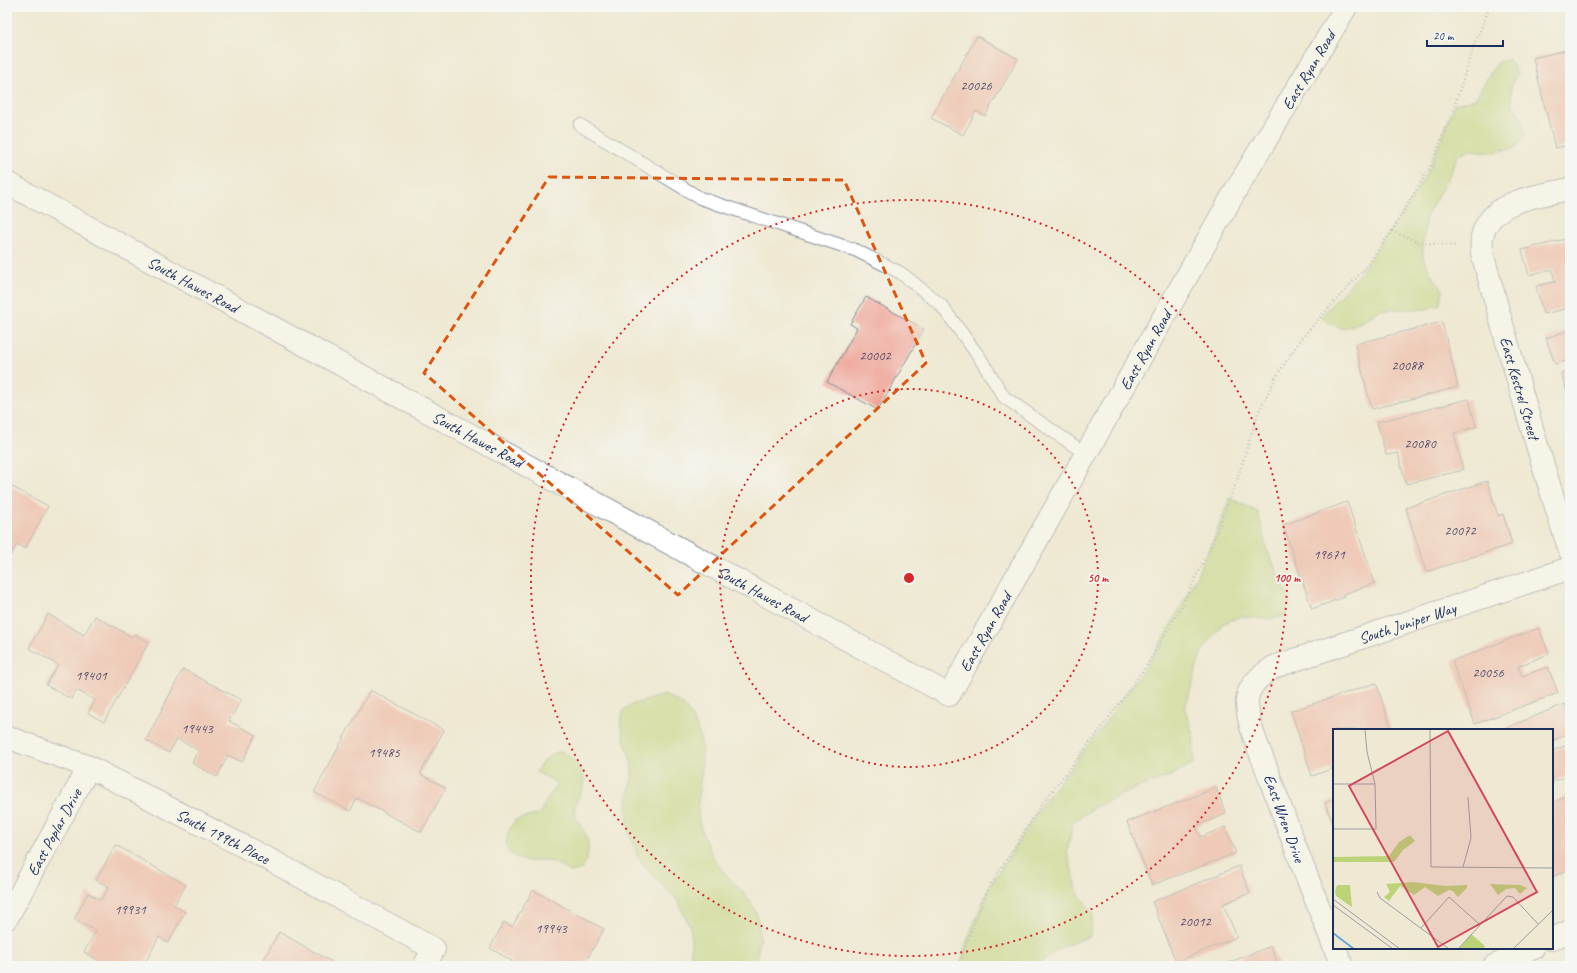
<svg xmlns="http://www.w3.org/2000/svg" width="1577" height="973" font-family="Caveat,sans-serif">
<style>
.green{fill:#bcd378;stroke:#6c816b}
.building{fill:#efa598}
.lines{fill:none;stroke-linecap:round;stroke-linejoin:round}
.lane-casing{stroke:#858c98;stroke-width:14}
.street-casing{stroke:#858c98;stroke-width:24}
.path{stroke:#858c98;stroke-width:2.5;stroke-dasharray:1 3;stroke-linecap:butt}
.lane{stroke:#fff;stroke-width:12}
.street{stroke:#fff;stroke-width:22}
.marked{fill:none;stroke:#de5710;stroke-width:3;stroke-dasharray:8 5;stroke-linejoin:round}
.ring{fill:none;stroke:#d62828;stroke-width:2;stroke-dasharray:2 4}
.labels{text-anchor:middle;stroke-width:3.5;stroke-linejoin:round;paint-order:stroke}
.number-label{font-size:14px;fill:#504c6c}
.street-label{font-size:16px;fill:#1b2f5e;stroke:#f6f6f2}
.inset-river{fill:none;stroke:#62a6d7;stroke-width:2}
.inset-road{fill:none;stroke:#9a9fa4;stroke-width:1}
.view{fill:#d1495b;fill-opacity:0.15;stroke:#d1495b;stroke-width:2}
.inset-edge{fill:none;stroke:#1b2f5e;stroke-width:2}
.centre{fill:#d62828;stroke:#f6f6f2;stroke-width:2}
.ring-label{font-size:12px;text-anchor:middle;font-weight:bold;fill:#d62828;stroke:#f6f6f2;stroke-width:3.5;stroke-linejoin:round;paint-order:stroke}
</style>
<rect width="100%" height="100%" fill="#f6f6f2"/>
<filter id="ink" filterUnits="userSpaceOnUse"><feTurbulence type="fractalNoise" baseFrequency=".025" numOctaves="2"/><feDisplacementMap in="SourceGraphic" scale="8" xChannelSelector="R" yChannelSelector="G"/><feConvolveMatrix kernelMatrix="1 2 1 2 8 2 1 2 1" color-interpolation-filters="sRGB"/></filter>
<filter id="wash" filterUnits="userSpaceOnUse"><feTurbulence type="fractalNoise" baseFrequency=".012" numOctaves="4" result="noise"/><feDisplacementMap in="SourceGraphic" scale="16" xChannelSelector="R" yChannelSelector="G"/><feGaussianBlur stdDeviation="0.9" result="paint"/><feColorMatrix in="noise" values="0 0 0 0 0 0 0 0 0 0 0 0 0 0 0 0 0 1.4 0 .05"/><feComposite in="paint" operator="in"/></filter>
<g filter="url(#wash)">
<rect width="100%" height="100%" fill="#efe9d3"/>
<path class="green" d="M1509,59L1517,74L1511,87L1512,103L1522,120L1525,137L1515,148L1493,152L1469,150L1458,155L1452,170L1426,217L1423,243V257L1431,274L1443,290L1440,304L1427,309L1381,310L1361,322L1342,329L1320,317L1358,276L1412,199L1431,165L1455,104L1475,99L1497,62Z
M1230,498L1258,512L1267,550L1290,600L1286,616L1267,619L1241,616L1222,624L1201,653L1185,709L1194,739V763L1170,776L1131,790L1095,807L1073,822L1067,852L1078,893L1093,914L1090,936L1060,948L1036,966H960L966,944L988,889L1042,804L1096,735L1148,664L1183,603L1212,544Z
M664,695C683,703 685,704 694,722C714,759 689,797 702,832C707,845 713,859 722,870C733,884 750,895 756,912C762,929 759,949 755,966H690L691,962V930L678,901L656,879L638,857L628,829L627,800L632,776L631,760L624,740L620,722L624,710L631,705Z
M561,751C572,757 587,770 584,785C582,793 574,801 575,811C575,820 581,826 585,833C590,846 589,858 582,869L571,872C564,868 557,863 549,861C542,858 535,862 528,861C500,857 503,838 515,820L539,814L557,783L536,772C542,761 549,755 561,751Z"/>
<g id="blocks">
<path class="building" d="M977,36L1018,59L985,116L976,111L963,135L931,118Z
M1570,49V145L1555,148L1533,58Z
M1570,238V308L1543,314L1536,286L1555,282L1552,269L1529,275L1522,250Z
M866,297L924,329L878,410L827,382L857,328L850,324Z
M1442,322L1458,387L1372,409L1355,344Z
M1570,330V360L1555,364L1546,338Z
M1570,370V402L1561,373Z
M1469,399L1476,427L1454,433L1463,470L1406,484L1398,453L1386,455L1377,422Z
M1487,481L1498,516L1503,514L1512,544L1426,572L1406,508Z
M7,484L48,506L25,549L17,544L7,562Z
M1347,502L1375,583L1343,594L1344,597L1312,609L1283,525Z
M48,614L84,635L95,616L132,637L134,634L149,642L104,722L88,713L95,700L76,690L71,699L46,685L58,665L29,648Z
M1539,628L1549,654L1518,666L1522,676L1548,667L1558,693L1475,724L1452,661Z
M183,669L241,700L229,721L256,735L242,762L228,755L217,777L192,763L198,750L177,739L169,753L146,740Z
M1376,683L1392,730H1334V768L1312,776L1291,711Z
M370,690L444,730L420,774L446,788L421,832L357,798L350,811L314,792Z
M1565,704L1570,716V733L1552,741V730H1501Z
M1570,744V775L1552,782V751Z
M1216,788L1226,814L1196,826L1201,837L1225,827L1236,853L1152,885L1127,822Z
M1570,794V869L1552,877V803Z
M1334,799V826L1325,803Z
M116,845L186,885L174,905L185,912L168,943L159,937L143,966H108L84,952L96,931L74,919L88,893L101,900L109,887L96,880Z
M1239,866L1250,893L1223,904L1237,937L1176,962L1152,902Z
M533,890L604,929L583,966H509L512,961L490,948L504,922L512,927Z
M279,932L339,966H260Z
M1271,946L1279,966H1220Z"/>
</g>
</g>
<g filter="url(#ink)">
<use href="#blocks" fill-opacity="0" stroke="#858c98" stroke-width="1"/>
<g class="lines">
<defs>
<path id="lane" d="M580,125L700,198L855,250L901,273L941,305L980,358L1004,397L1086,454"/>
<g id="street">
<path id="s1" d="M7,183L949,695L1237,188L1346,7"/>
<path id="s2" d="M1570,189C1539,196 1490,199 1482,237C1481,242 1482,248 1482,253C1510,353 1538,453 1570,551"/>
<path id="s3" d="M7,737L89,767L274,862L434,949L424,966"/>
<path id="s4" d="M7,918L89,767"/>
<path d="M1552,939L1570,931"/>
<path id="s5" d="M1334,946C1311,888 1288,830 1267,770C1259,749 1247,724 1247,701C1248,684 1262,675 1274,667L1570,568"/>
<path d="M1335,948L1342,966"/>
<path d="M1494,966L1533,948"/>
</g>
</defs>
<use href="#lane" class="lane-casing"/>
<use href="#street" class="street-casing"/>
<path class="path" d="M1392,231L1418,242L1457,246
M960,966L966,944L988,889L1042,804L1096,735L1148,664L1183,603L1212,544L1236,483L1258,413L1276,377L1300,340L1366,267L1392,231L1431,165L1453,110L1474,45L1490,7"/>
<use href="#lane" class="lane"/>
<use href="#street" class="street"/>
</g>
</g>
<path d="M0 0H1577V973H0ZM549,177L844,180L926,363L678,595L424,373Z" fill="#efe9d3" fill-opacity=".55" fill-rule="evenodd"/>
<path class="marked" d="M549,177L844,180L926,363L678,595L424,373Z"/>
<g class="ring">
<circle cx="909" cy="578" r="189"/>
<circle cx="909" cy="578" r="378"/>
</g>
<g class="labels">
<g class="number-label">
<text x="976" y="90">20026</text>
<text x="875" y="360">20002</text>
<text x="1407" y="370">20088</text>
<text x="1420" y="448">20080</text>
<text x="1460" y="535">20072</text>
<text x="1329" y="559">19671</text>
<text x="1488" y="677">20056</text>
<text x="91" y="680">19401</text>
<text x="197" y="733">19443</text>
<text x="384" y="757">19485</text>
<text x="130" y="914">19931</text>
<text x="1195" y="926">20012</text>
<text x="551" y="933">19943</text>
</g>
<g class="street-label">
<text dy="6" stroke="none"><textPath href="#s1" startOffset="1793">East Ryan Road</textPath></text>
<text dy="6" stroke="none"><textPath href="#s1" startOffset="212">South Hawes Road</textPath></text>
<text dy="6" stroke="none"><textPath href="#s1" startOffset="1469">East Ryan Road</textPath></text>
<text dy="6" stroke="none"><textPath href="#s2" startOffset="263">East Kestrel Street</textPath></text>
<text dy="6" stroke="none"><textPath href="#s1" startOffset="536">South Hawes Road</textPath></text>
<text dy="6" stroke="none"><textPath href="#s1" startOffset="860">South Hawes Road</textPath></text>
<text dy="6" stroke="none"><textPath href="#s5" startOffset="446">South Juniper Way</textPath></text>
<text dy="6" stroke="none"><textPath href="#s1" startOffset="1145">East Ryan Road</textPath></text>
<text transform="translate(1285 818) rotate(70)" y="6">East Wren Drive</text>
<text dy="6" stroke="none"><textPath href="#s4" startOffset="98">East Poplar Drive</textPath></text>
<text dy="6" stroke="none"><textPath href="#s3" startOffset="238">South 199th Place</textPath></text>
</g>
</g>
<g transform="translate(1333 729)">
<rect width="220" height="220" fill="#efe9d3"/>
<path d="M77,106L82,112L70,121L61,133H0V128L56,127L66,113ZM80,153L112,157L134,156V159L125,168L120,162L116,161L105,167L92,158L81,166L67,157L56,172L51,168L57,163L53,155ZM157,155L187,156L194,159L187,165L182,159L173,160L165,166ZM4,156H17L19,178L3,167L2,162ZM138,205L152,217L150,220H126Z" fill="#bcd378"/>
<path class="inset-river" d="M0,204L21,220"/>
<path class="inset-road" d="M97,0L98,138L220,139M0,55H42M0,100H43L42,55L34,23L32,0M130,138L138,109L135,68M44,163L47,169L116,220M0,170L67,220M0,176L60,220M88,199L116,168L146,195M125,220L174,167L180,168L205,195M180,220L220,181"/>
<path class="view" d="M115,2L204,163L105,218L16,57Z"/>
<rect width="220" height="220" class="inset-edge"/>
</g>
<circle cx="909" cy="578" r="6" class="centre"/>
<g class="ring-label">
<text x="1098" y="582">50 m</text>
<text x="1287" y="582">100 m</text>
</g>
<rect width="1577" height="973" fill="none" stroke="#f6f6f2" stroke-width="24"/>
<path d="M1427 40v6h76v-6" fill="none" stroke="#1b2f5e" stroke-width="2"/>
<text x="1433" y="40" font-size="12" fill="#1b2f5e" stroke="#f6f6f2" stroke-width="3" paint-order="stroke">20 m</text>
</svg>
